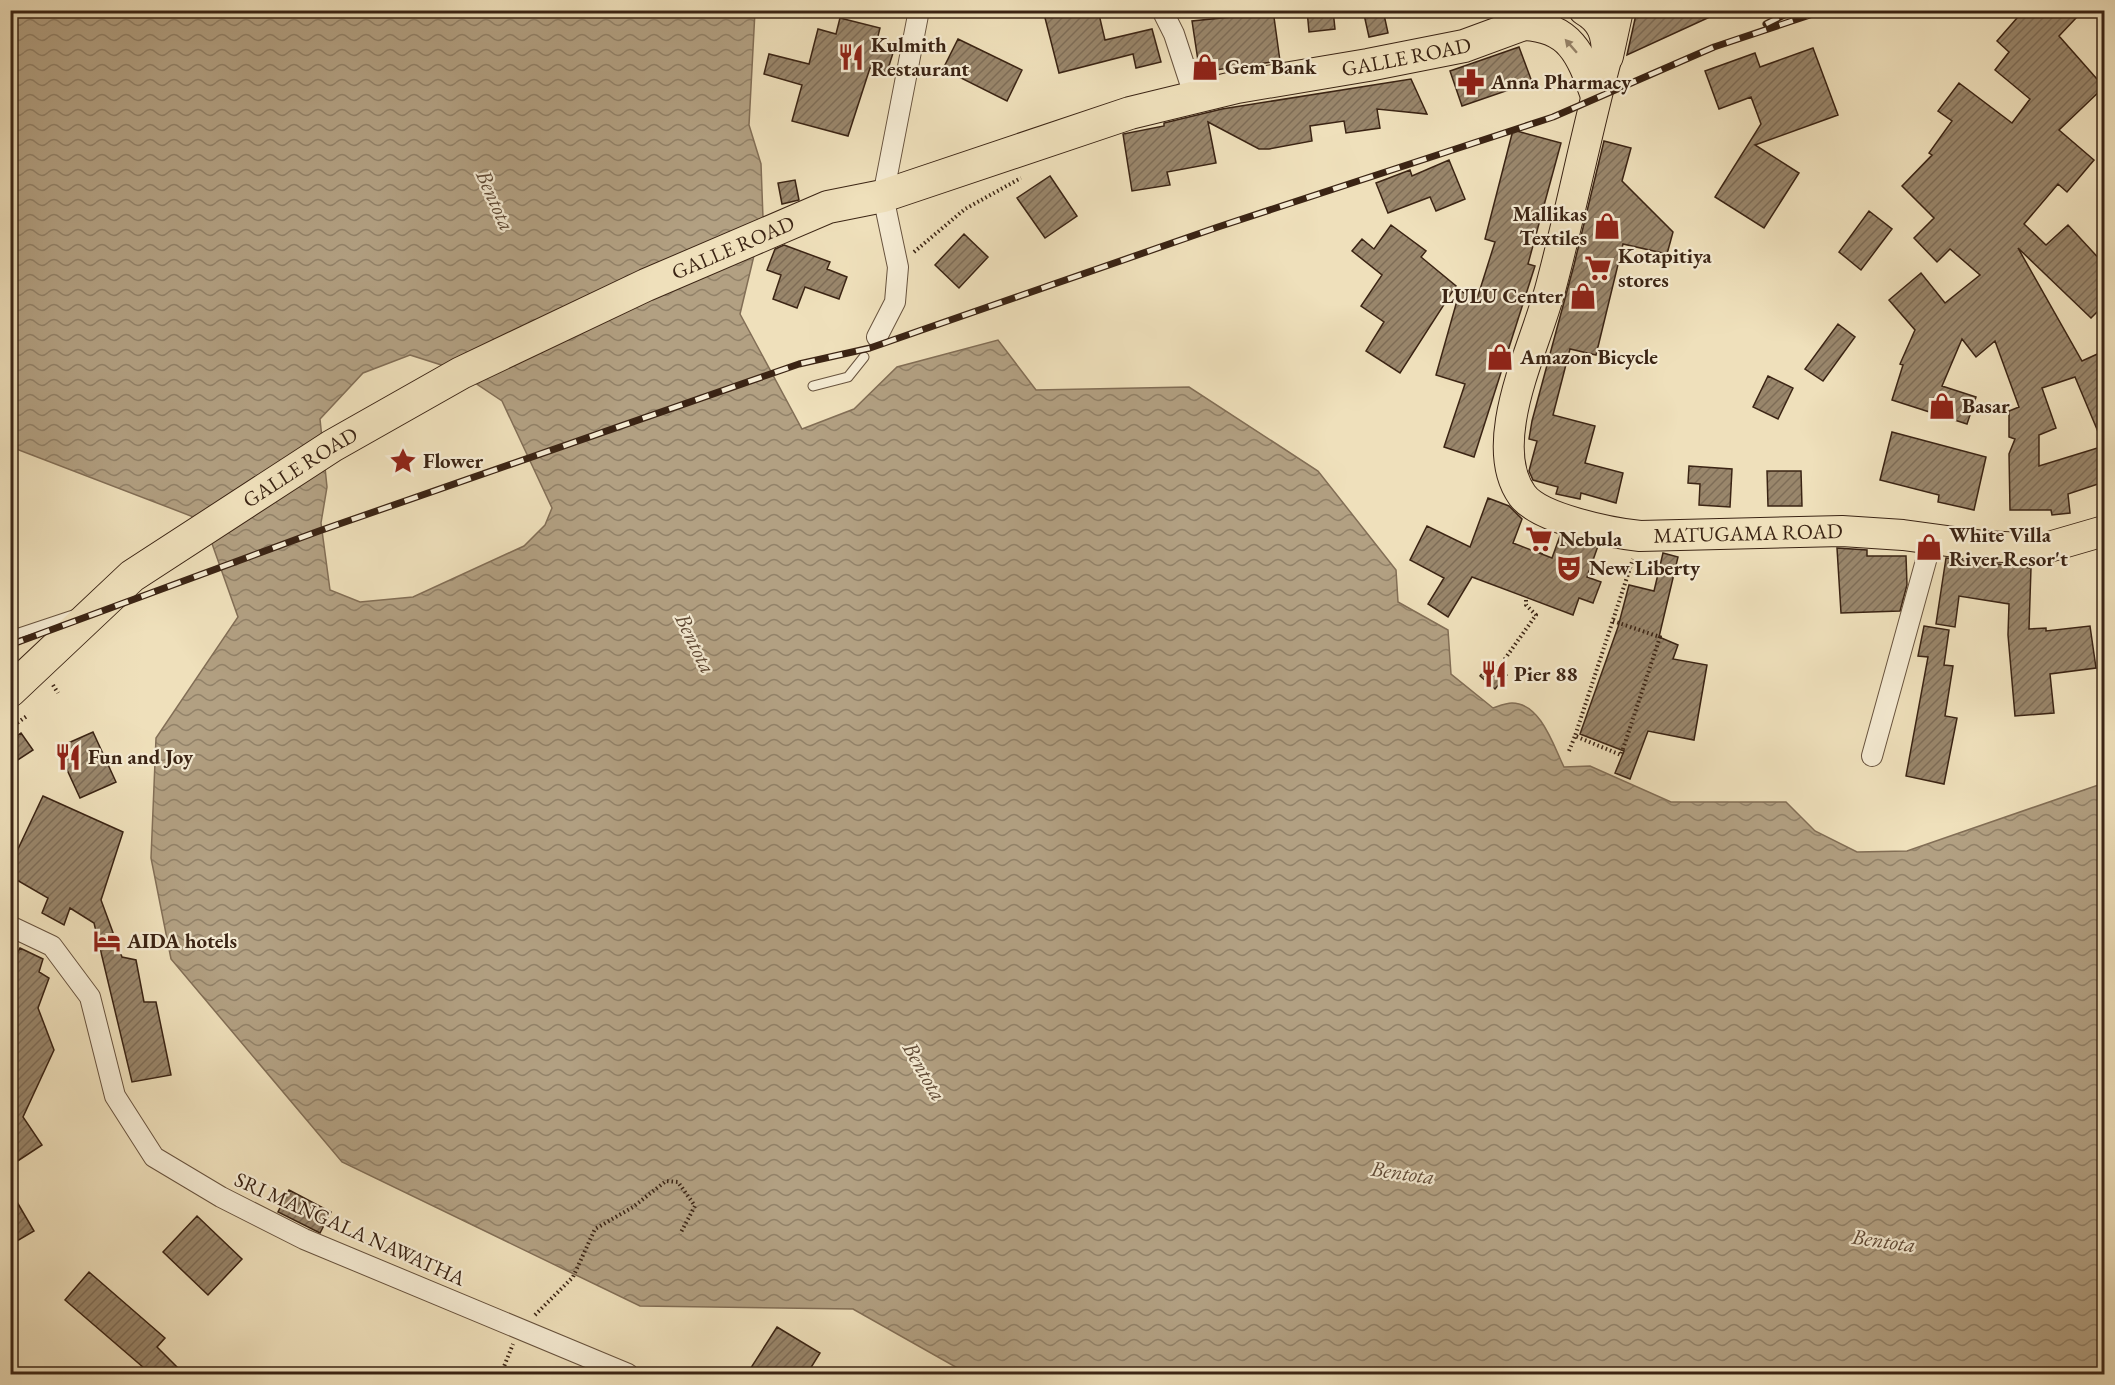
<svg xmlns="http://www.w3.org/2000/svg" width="2115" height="1385" font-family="'EB Garamond',serif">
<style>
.water{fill:url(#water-waves);stroke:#826e56;stroke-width:1.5;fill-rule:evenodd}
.building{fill:url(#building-hatch);stroke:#3b2414;stroke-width:1.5;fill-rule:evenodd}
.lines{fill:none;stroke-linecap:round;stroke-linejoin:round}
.service-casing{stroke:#68533e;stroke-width:11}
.minor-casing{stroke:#68533e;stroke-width:22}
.primary-casing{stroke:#3b2414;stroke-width:32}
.trunk-casing{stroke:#3b2414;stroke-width:34}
.path{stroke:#3b2414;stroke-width:4;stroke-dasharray:1.5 3;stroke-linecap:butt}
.service{stroke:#f5ebd3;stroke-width:9}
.minor{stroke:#f5ebd3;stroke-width:20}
.primary{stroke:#efe0bb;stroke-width:30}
.trunk{stroke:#efe0bb;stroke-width:32}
.rail-casing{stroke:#3b2414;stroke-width:7}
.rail{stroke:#f5ebd3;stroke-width:4.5;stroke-dasharray:14;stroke-linecap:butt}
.oneway{fill:#958268}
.labels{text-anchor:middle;stroke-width:4.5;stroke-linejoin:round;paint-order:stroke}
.poi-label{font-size:21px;font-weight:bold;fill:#3b2414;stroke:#f5ebd3;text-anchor:start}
.street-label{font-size:21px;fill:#3b2414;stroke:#f5ebd3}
.water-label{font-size:22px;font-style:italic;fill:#5f4935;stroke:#f5ebd3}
</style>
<defs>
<pattern id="water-waves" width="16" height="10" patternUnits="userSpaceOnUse" patternTransform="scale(1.5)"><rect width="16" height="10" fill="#b2a082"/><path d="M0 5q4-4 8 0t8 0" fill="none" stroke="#928269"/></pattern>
<pattern id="building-hatch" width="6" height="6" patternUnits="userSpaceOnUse" patternTransform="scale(1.5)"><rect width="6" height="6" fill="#99866b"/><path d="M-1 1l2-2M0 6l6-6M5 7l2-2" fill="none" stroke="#7e6d57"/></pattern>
</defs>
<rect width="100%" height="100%" fill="#efe0bb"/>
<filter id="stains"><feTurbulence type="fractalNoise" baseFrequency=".00333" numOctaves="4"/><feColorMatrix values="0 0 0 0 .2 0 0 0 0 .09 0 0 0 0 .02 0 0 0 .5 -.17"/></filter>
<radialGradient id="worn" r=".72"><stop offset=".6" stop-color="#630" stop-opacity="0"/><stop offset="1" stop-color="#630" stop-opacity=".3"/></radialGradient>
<path class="water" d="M10,11H755L749,125L761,164L763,218L740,314L802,429L854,409L897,367L998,340L1036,390L1189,387L1318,471L1396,570L1398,602L1448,630L1451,674L1493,708C1499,706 1506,703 1512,703C1541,703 1554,747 1564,767L1590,766L1671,802H1786L1815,831L1857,852L1907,851L2104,783V1374H968L853,1309L640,1306L342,1162L171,959L151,858L156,738L238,617L204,521L11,447ZM410,355L454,369L502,401L552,508L545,525L524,546L413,597L360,602L330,590L321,523L327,487L320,419L363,373Z"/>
<path class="building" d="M1043,10H1098L1105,40L1152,29L1161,62L1136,68L1133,54L1059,73Z
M1240,10H1273L1280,61L1215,70L1200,74L1192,21L1241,16Z
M1307,10H1333L1335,29L1309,32Z
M1363,10H1383L1388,33L1369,37Z
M1637,10H1725L1627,55Z
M2024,10H2068L2076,18L2059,36L2104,87L2059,130L2094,160L2067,192L2058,184L2024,224L2046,245L2068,225L2104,264V305L2091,318L2018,248L2082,361L2104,351V482L2068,494L2070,513L2052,515L2051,510H2010L2009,454L2015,439L2009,437V411L2019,407L1995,341L1976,357L1962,339L1942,386L1976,397L1967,424L1892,400L1903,365L1900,364L1915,330L1889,300L1921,273L1945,303L1980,275L1950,249L1937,262L1914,238L1934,218L1902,186L1932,155L1929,153L1952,121L1938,111L1959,83L2012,123L2030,99L1995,70L2009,52L1997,41ZM2075,377L2104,446L2039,466V435L2056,428L2042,388Z
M840,18L880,28L875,48L893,53L887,72L870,68L848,136L792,121L802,85L764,74L769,54L809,64L818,29L836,34Z
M958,39L1022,70L1007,101L943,69Z
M1519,47L1532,82L1462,106L1450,71Z
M1813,48L1838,115L1755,145L1799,173L1764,228L1715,197L1761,124L1751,97L1719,109L1705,71L1755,53L1760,67Z
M1411,79L1427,114L1377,109L1380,128L1346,133L1344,121L1310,126L1312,141L1269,149H1259L1208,122L1216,163L1167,172L1170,185L1132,191L1123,134L1164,126V123L1222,109Z
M1513,130L1561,143L1528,264L1535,266L1474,457L1444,447L1465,384L1436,375L1460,290L1476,302L1495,242L1485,239Z
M1604,141L1631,148L1622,181L1673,232L1667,254L1623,244L1596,355L1570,349L1553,415L1595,426L1585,463L1623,473L1616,503L1581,493L1580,499L1556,494L1558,487L1533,480L1529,471L1537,441L1529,439L1532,421L1574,265Z
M1449,160L1465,199L1436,211L1430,197L1388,213L1376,183L1410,170L1412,176Z
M1050,176L1077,216L1045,238L1017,198Z
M795,180L799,200L782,204L778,183Z
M1869,211L1892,229L1861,270L1839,252Z
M1391,225L1426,251L1421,257L1456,286L1400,373L1366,351L1384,322L1361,306L1382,275L1352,251L1362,239L1374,249Z
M964,234L988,257L959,288L935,265Z
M784,245L830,262L827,269L847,277L839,299L805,287L797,308L773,299L781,275L767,270L775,249Z
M1838,324L1855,337L1823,381L1805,369Z
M1768,376L1793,388L1778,419L1753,407Z
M1892,432L1986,457L1974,510L1938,502L1939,495L1880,480Z
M1689,466L1732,469L1730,507L1699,505L1700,484L1688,483Z
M1767,471H1801L1802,506H1768Z
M1488,498L1509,506L1522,519L1513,543L1552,558L1560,536L1598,546L1587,577L1601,582L1593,603L1579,598L1573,615L1472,577L1448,617L1428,604L1444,578L1410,560L1427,526L1470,547Z
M1837,548L1867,550V556H1906L1907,585L1900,611L1841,613Z
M1663,553L1678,557L1659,637L1678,645L1673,659L1707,665L1694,740L1648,731L1630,779L1615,773L1624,751L1580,734L1618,627L1629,585L1654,591Z
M1946,558L2031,568L2029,629L2046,628V631L2090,626L2096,668L2050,674L2054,713L2015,716L2008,635L2009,604L1959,596L1955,627L1936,624Z
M1924,626L1949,630L1944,665L1953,666L1945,716L1957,718L1944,784L1906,776L1928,657L1918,656Z
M1491,662L1507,675L1495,689L1480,676Z
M93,732L116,782L80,798L57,748Z
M21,733L33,750L10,765V741Z
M43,796L123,832L101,900L122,957L136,960L144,1002H156L171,1075L132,1082L94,923L70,908L64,925L42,913L48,898L10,876V866Z
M20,948L43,959L39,972L49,978L38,1008L54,1050L23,1117L42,1145L10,1166V967Z
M10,1190L34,1231L17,1241L10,1228Z
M289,1190L331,1212L320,1233L278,1212Z
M197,1216L242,1259L208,1295L163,1252Z
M89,1272L165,1338L157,1347L184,1374H151L65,1300Z
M777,1327L820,1353L807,1374H747Z"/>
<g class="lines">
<defs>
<path id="service" d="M813,386L848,377L864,357
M10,636L76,614"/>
<path id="minor" d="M1162,10L1174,34L1194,95
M877,337L895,302L898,267L883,196L919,10
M1872,756L1932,539
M10,926L52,946L90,997L115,1096L154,1157L221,1197L304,1239L628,1374"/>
<g id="primary">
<path id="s1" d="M1584,10C1603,21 1607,35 1607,56C1586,133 1571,212 1550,290C1538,333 1518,376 1511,420C1507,445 1507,474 1522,495C1539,519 1612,533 1640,536L1842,531L1903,535L1984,546L2042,549L2104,531"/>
<path d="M1521,25C1571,26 1581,55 1596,96"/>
</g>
<g id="trunk">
<path d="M1607,56L1617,10"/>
<path id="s2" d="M10,691L132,576L332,446L461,373L646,285L828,207L883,196L1130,113L1237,87L1368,65L1464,46L1521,25L1547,10"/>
</g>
</defs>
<use href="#service" class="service-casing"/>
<use href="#minor" class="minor-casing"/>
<use href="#primary" class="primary-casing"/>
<use href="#trunk" class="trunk-casing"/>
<path class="path" d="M914,252L965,209L1021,178
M1541,554L1546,538
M1613,621L1660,637L1621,755L1575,736L1633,559
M1502,663L1536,615L1526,605V597
M53,685L58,693
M10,728L27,716
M1569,751L1575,736
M535,1315L573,1277L595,1229L633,1207L666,1181L678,1182L695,1206L680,1234
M501,1374L513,1344"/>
<use href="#service" class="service"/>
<use href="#minor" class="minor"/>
<use href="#primary" class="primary"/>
<use href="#trunk" class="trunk"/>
<defs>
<path id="rail" d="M1766,24L1794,10
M10,645L319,531L799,364L870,348L1218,227L1553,117L1714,47L1825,10"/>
</defs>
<use href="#rail" class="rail-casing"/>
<use href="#rail" class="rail"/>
</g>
<defs><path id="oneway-solid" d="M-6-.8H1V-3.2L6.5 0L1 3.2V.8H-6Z" transform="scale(1.5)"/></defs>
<use class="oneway" href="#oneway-solid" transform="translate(1571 46) rotate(-131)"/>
<defs>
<symbol id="restaurant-bare" viewBox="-9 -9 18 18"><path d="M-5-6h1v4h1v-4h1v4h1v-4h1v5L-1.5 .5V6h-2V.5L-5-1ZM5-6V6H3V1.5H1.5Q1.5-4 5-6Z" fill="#8f2418" stroke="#f5ebd3" stroke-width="2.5" paint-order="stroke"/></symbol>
<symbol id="shop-bare" viewBox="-9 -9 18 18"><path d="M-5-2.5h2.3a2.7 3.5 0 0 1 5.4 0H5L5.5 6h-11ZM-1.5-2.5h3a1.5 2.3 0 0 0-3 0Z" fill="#8f2418" stroke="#f5ebd3" stroke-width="2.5" paint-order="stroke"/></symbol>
<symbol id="pharmacy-bare" viewBox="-9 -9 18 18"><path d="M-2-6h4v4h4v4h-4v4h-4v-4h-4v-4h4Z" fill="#8f2418" stroke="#f5ebd3" stroke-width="2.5" paint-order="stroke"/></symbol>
<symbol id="supermarket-bare" viewBox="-9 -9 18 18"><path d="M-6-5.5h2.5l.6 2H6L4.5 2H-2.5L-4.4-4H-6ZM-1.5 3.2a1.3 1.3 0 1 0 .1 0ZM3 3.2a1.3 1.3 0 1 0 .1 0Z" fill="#8f2418" stroke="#f5ebd3" stroke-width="2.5" paint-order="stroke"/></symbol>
<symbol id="sight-bare" viewBox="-9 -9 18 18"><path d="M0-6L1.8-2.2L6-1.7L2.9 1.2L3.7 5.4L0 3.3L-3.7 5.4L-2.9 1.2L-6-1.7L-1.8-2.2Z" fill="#8f2418" stroke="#f5ebd3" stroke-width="2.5" paint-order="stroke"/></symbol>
<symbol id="theatre-bare" viewBox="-9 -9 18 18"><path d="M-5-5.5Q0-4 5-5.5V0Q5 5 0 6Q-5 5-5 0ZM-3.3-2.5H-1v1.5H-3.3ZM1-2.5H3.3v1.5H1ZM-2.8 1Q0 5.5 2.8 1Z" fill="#8f2418" stroke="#f5ebd3" stroke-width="2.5" paint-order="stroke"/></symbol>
<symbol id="hotel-bare" viewBox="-9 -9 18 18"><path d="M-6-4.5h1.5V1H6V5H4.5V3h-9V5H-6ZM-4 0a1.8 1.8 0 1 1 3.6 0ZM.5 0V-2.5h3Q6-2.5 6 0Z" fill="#8f2418" stroke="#f5ebd3" stroke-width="2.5" paint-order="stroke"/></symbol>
</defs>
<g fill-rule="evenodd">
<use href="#restaurant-bare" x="832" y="38" width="38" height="38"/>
<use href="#shop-bare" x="1186" y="48" width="38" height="38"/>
<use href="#pharmacy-bare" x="1452" y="63" width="38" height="38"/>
<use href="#shop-bare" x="1588" y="207" width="38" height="38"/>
<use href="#supermarket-bare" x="1579" y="249" width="38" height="38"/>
<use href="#shop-bare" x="1564" y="277" width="38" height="38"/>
<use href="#shop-bare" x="1481" y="338" width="38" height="38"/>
<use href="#shop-bare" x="1923" y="387" width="38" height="38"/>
<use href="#sight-bare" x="384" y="442" width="38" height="38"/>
<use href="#supermarket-bare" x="1520" y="520" width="38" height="38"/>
<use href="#shop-bare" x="1910" y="528" width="38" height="38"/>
<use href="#theatre-bare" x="1550" y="549" width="38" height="38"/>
<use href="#restaurant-bare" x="1475" y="655" width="38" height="38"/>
<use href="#restaurant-bare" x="49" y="738" width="38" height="38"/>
<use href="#hotel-bare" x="88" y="922" width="38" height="38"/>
</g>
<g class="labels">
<g class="poi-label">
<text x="871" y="52">Kulmith<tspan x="871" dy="24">Restaurant</tspan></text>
<text x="1225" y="74">Gem Bank</text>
<text x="1491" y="89">Anna Pharmacy</text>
<text x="1587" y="221" text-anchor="end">Mallikas<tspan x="1587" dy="24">Textiles</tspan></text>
<text x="1618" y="263">Kotapitiya<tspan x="1618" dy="24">stores</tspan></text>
<text x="1563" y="303" text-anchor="end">LULU Center</text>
<text x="1520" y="364">Amazon Bicycle</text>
<text x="1962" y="413">Basar</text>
<text x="423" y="468">Flower</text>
<text x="1949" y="542">White Villa<tspan x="1949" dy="24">River Resor't</tspan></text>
<text x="1559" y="546">Nebula</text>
<text x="1589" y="575">New Liberty</text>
<text x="1514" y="681">Pier 88</text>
<text x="88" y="764">Fun and Joy</text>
<text x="127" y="948">AIDA hotels</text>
</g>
<g class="street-label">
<text dy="7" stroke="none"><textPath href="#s2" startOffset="1556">GALLE ROAD</textPath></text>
<text dy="7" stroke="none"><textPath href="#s2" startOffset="854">GALLE ROAD</textPath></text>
<text dy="7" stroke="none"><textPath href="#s2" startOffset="368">GALLE ROAD</textPath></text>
<text dy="7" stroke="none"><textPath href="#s1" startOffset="744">MATUGAMA ROAD</textPath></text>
<text transform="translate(350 1229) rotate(24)" y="7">SRI MANGALA NAWATHA</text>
</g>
<g class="water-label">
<text transform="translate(496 200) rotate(66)" y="8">Bentota</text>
<text transform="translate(696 643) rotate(64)" y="8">Bentota</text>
<text transform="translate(925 1071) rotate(60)" y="8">Bentota</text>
<text transform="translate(1403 1172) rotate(8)" y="8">Bentota</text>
<text transform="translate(1884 1240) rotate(8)" y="8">Bentota</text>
</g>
</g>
<rect width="2115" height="1385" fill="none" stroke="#efe0bb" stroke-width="36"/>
<rect x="12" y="12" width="2091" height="1361" fill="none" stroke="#3b2414" stroke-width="3"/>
<rect x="18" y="18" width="2079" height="1349" fill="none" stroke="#3b2414" stroke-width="1.5"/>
<rect width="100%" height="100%" filter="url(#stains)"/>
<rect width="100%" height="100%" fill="url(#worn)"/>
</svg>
